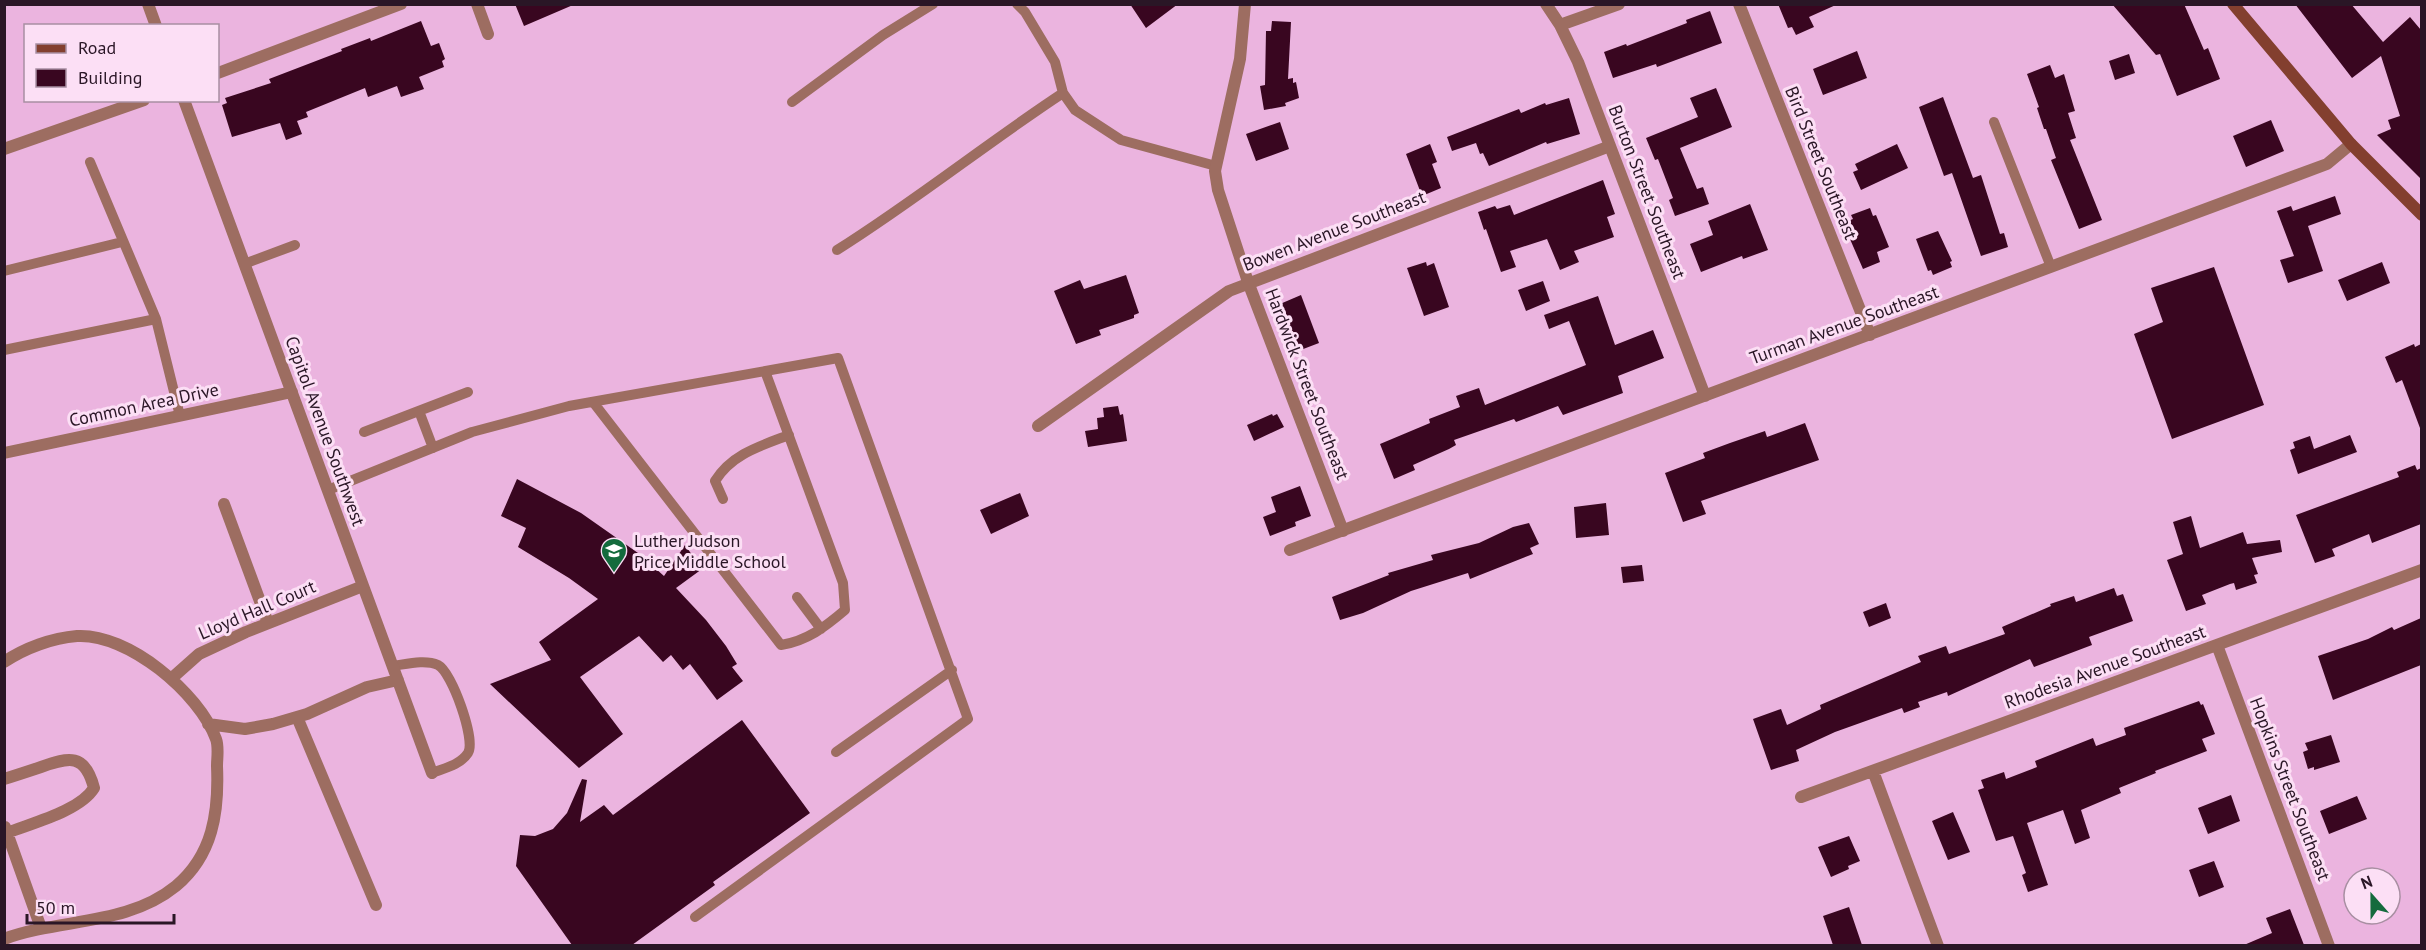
<svg xmlns="http://www.w3.org/2000/svg" width="2426" height="950" font-family="'PT Sans',sans-serif">
<style>
.building{fill:#390620}
.lines{fill:none;stroke-linecap:round;stroke-linejoin:round}
.lane{stroke:#9d6d61;stroke-width:10}
.street{stroke:#9d6d61;stroke-width:12}
.secondary{stroke:#833f2f;stroke-width:12}
.labels{text-anchor:middle;stroke-width:6;stroke-linejoin:round;paint-order:stroke}
.street-label{font-size:18px;fill:#2a1626;stroke:#fcdff5}
.poi-label{font-size:18px;fill:#2a1626;stroke:#fcdff5;text-anchor:start}
</style>
<rect width="100%" height="100%" fill="#ebb4df"/>
<path class="building" d="M515,4H573V5L524,26Z
M1130,4H1178L1146,28Z
M1778,4H1838L1809,17L1814,27L1796,35L1792,27L1788,28Z
M2112,4H2184L2204,50L2208,48L2220,79L2177,96L2160,54L2156,55Z
M2295,4H2351L2383,42L2410,17L2421,30V179L2377,135L2391,129L2388,120L2400,116L2381,56L2352,78Z
M1710,11L1722,43L1657,67L1656,64L1613,78L1604,52L1626,44L1627,46L1687,23L1686,20Z
M421,21L431,46L439,43L445,59L442,61L444,67L419,77L424,89L401,97L397,86L368,97L365,88L306,112L308,117L297,121L302,134L286,140L280,123L232,137L222,105L227,103L225,98L271,83L269,79L342,51L341,49L370,38L371,41Z
M1272,21L1291,22L1288,79L1293,78V83L1296,82L1299,98L1285,103L1286,106L1264,110L1260,86L1265,85L1266,31H1271Z
M1857,51L1867,78L1823,95L1813,69Z
M2129,54L2135,73L2115,80L2109,61Z
M2050,65L2055,78L2064,74L2075,111L2068,113L2076,138L2070,140L2102,220L2079,229L2051,160L2056,158L2046,129H2044L2037,108L2039,107L2027,74Z
M1716,88L1732,127L1680,148L1697,189L1703,187L1709,204L1675,216L1669,200L1673,198L1658,159L1655,160L1646,138L1698,117L1690,98Z
M1943,97L1973,178L1981,175L2000,234L2004,233L2008,247L1981,256L1952,173L1944,176L1919,107Z
M1569,98L1580,134L1547,144L1546,142L1489,166L1483,153L1480,154L1476,143L1452,151L1447,137L1519,109L1521,113L1545,103L1546,105Z
M2271,120L2284,151L2246,167L2233,136Z
M1280,122L1289,149L1256,161L1246,134Z
M1430,144L1437,162L1432,164L1441,188L1422,196L1406,154Z
M1897,144L1908,168L1861,190L1853,172L1858,170L1855,164Z
M1603,180L1615,214L1607,217L1614,237L1574,251L1579,262L1560,270L1547,239L1510,251L1516,267L1501,272L1486,229L1484,230L1478,212L1495,206L1497,209L1510,205L1514,215Z
M2335,196L2341,214L2308,226L2323,271L2288,283L2280,260L2294,256L2277,211L2291,206L2293,211Z
M1750,204L1768,250L1743,259L1742,256L1701,272L1690,244L1713,235L1708,221Z
M1870,208L1873,216L1876,215L1889,247L1877,252L1880,262L1863,269L1843,223L1853,219L1851,215Z
M1938,231L1952,261L1950,262L1952,267L1933,275L1931,270L1928,271L1916,239Z
M1426,262L1427,266L1434,263L1449,307L1424,316L1407,268Z
M2382,262L2390,283L2347,301L2338,280Z
M2214,267L2264,405L2172,439L2134,334L2163,322L2151,288Z
M1126,275L1139,313L1134,315V318L1099,330L1101,335L1076,344L1054,291L1080,280L1084,289Z
M1543,281L1550,301L1526,311L1518,290Z
M1301,295L1319,343L1298,351L1280,304Z
M1598,296L1615,345L1653,330L1664,358L1618,376L1623,393L1563,415L1558,406L1516,422L1514,419L1454,440L1456,445L1449,449L1413,465L1415,470L1394,479L1380,444L1430,423L1429,419L1460,407L1456,396L1479,388L1485,405L1586,365L1569,321L1549,329L1544,315Z
M2414,344L2415,347L2421,344L2420,428L2402,380L2396,383L2385,357Z
M1118,406L1120,415L1123,414L1127,441L1088,447L1085,431L1098,429L1097,418L1104,417L1103,408Z
M1272,414L1273,416L1277,414L1284,427L1254,441L1247,425Z
M1805,423L1819,460L1701,501L1706,514L1683,522L1665,473L1705,458L1703,453L1730,443L1765,431L1767,437Z
M2350,435L2357,452L2298,474L2290,450L2295,448L2293,442L2310,436L2314,449Z
M2415,465L2417,470L2421,468V524L2372,543L2369,534L2332,549L2335,556L2315,563L2296,515L2399,477L2397,472Z
M517,479L581,513L638,553L664,576L685,545L702,569L676,588L706,620L726,646L737,664L732,667L743,681L717,700L690,664L683,670L671,655L663,662L639,636L580,677L623,734L579,768L490,684L551,660L539,642L598,599L569,578L518,547L526,528L501,516Z
M1300,486L1311,516L1295,522L1296,526L1270,536L1263,517L1276,512L1271,497Z
M1020,493L1029,516L991,534L980,510Z
M1606,503L1609,535L1576,538L1574,507Z
M2191,516L2200,548L2243,532L2247,544L2280,540L2282,552L2252,558L2258,574L2254,575L2257,583L2236,590L2234,583L2230,584L2202,595L2206,604L2186,611L2167,560L2183,554L2173,522Z
M1529,523L1539,544L1530,548L1533,554L1470,579L1468,573L1411,591L1363,613L1340,620L1332,597L1389,575L1388,573L1433,560L1431,555L1479,543L1513,527Z
M1642,565L1644,581L1623,583L1621,567Z
M2114,588L2117,596L2123,594L2133,621L2089,637L2092,645L2034,667L2030,659L1948,696L1947,692L1918,702L1920,707L1904,713L1902,708L1835,732L1796,750L1799,761L1771,770L1753,719L1781,709L1787,725L1821,709L1820,705L1921,662L1918,656L1946,646L1949,654L2005,634L2002,627L2051,606L2050,604L2074,596L2076,602Z
M1886,603L1891,618L1869,627L1863,612Z
M2421,618V665L2333,700L2318,656L2368,639L2392,627L2394,630Z
M2199,701L2201,705L2203,704L2215,734L2202,739L2207,751L2155,771L2156,773L2119,788L2121,793L2081,810L2090,838L2075,844L2063,810L2027,823L2048,885L2028,892L2022,875L2026,873L2013,836L1996,841L1978,790L1984,788L1981,780L2004,772L2006,779L2037,767L2035,761L2093,738L2096,746L2126,735L2124,728Z
M742,720L810,813L713,882L715,885L632,945H572L516,866L520,835L535,836L553,829L567,813L582,779L587,780L580,822L604,805L613,815Z
M2331,735L2340,762L2314,770V767L2308,769L2303,752L2308,750L2305,743Z
M2231,795L2240,821L2208,834L2198,808Z
M2357,796L2367,819L2329,834L2320,811Z
M1953,812L1970,852L1948,860L1932,821Z
M1849,836L1860,861L1848,866L1849,869L1831,877L1818,847Z
M2214,861L2224,887L2199,897L2189,870Z
M1849,907L1862,945H1833L1823,916Z
M2290,909L2304,945H2244L2272,933L2266,918Z"/>
<g class="lines">
<path class="lane" d="M1017,4L1025,12L1055,62L1063,93L1075,110L1121,140L1216,166
M792,102L883,35L933,4
M1994,122L2051,267
M90,162L156,319L180,416
M837,250C915,201 987,143 1063,93
M244,264L295,245
M4,271L122,242
M4,350L156,319
M593,402L781,645C807,641 825,627 845,610L843,583L765,371
M419,411L433,448
M364,432L468,392
M328,490L472,432L569,406L838,358L968,719L695,917
M723,499L715,481C732,454 760,446 789,435
M797,597L821,629
M393,666C407,664 425,659 438,665C452,672 476,740 468,753C460,765 445,768 432,773
M836,752L952,670"/>
<path class="street" d="M148,4L156,26
M477,4L488,34
M1245,4L1240,59L1215,171L1218,190L1248,282L1343,531
M1546,4L1560,25L1578,62L1705,396
M1739,4L1870,335
M1560,25L1619,4
M218,73L401,4
M184,100L432,773
M4,149L144,100
M1038,426L1229,291L1610,146
M4,453L292,392
M224,504L268,623
M1290,550L2327,164L2351,144
M2217,645L2329,946
M4,662C25,648 52,638 77,636C128,633 199,693 216,739C219,747 217,758 217,766C219,812 213,855 176,886C127,926 61,918 4,939
M172,678L199,654L246,632L363,586
M297,717L376,905
M208,724L245,729L273,724L307,714L367,687L398,680
M1873,771L1938,946
M4,779C17,775 29,771 41,767C69,757 85,753 94,788C80,811 32,823 7,833
M1801,797L2422,570
M5,827L41,928"/>
<path class="secondary" d="M2233,4L2351,144L2422,215"/>
</g>
<defs>
<symbol id="school-pin" viewBox="-11 -11 22 30"><path d="M0 17L-7.5 6A9.5 9.5 0 1 1 7.5 6Z" fill="#146b3d" stroke="#fcdff5"/><path d="M0-5L7-2L0 1L-7-2ZM-4 1L0 2.5L4 1V4Q0 6-4 4Z" fill="#fff"/></symbol>
</defs>
<g fill-rule="evenodd">
<use href="#school-pin" x="599" y="536" width="30" height="40"/>
</g>
<g class="labels">
<g class="street-label">
<text transform="translate(1821 163) rotate(68)" y="6">Bird Street Southeast</text>
<text transform="translate(1647 192) rotate(69)" y="6">Burton Street Southeast</text>
<text transform="translate(1334 231) rotate(-21)" y="6">Bowen Avenue Southeast</text>
<text transform="translate(1844 325) rotate(-20)" y="6">Turman Avenue Southeast</text>
<text transform="translate(1307 384) rotate(69)" y="6">Hardwick Street Southeast</text>
<text transform="translate(144 405) rotate(-12)" y="6">Common Area Drive</text>
<text transform="translate(325 431) rotate(70)" y="6">Capitol Avenue Southwest</text>
<text transform="translate(257 610) rotate(-23)" y="6">Lloyd Hall Court</text>
<text transform="translate(2105 667) rotate(-20)" y="6">Rhodesia Avenue Southeast</text>
<text transform="translate(2290 789) rotate(69)" y="6">Hopkins Street Southeast</text>
</g>
<g class="poi-label">
<text x="634" y="547">Luther Judson<tspan x="634" dy="21">Price Middle School</tspan></text>
</g>
</g>
<rect width="2426" height="950" fill="none" stroke="#2a1626" stroke-width="12"/>
<rect x="24" y="24" width="195" height="78" fill="#fcdff5" stroke="#a88fa2" stroke-width="1.5"/>
<rect x="36" y="44" width="30" height="9" fill="#833f2f" stroke="#a88fa2" stroke-width="1.5"/>
<text x="78" y="54" font-size="18" fill="#2a1626">Road</text>
<rect x="36" y="69" width="30" height="18" fill="#390620" stroke="#a88fa2" stroke-width="1.5"/>
<text x="78" y="84" font-size="18" fill="#2a1626">Building</text>
<g transform="translate(2372 896) rotate(339)"><circle r="28" fill="#fcdff5" stroke="#a88fa2" stroke-width="1.5"/>
<path d="M0-4.5L10 22L0 15L-10 22Z" fill="#146b3d"/>
<text y="-9" font-size="16" font-weight="bold" text-anchor="middle" fill="#2a1626">N</text>
</g>
<path d="M27 914v9h147v-9" fill="none" stroke="#2a1626" stroke-width="3"/>
<text x="36" y="914" font-size="18" fill="#2a1626" stroke="#fcdff5" stroke-width="4.5" paint-order="stroke">50 m</text>
</svg>
